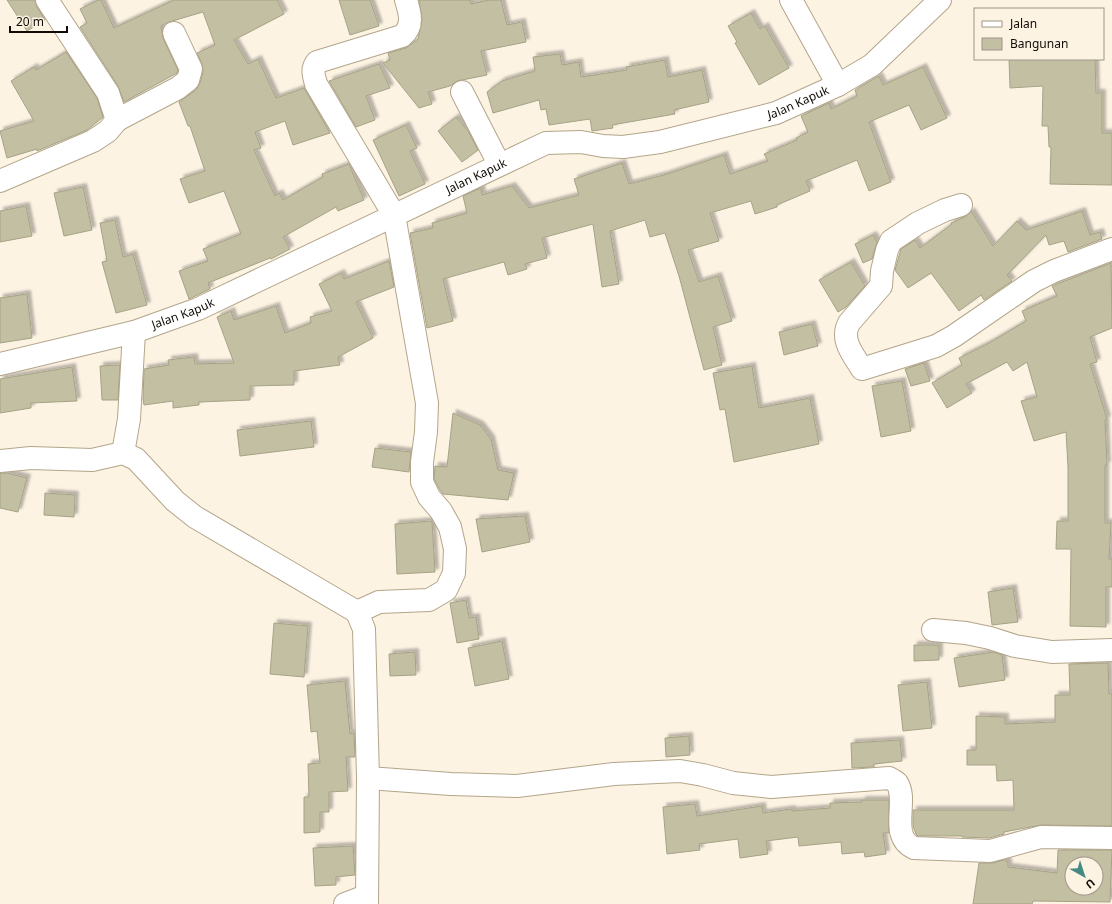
<svg xmlns="http://www.w3.org/2000/svg" width="1112" height="904" font-family="'Noto Sans',sans-serif">
<style>
.building{fill:#c2bfa2;stroke:#a5a286;fill-rule:evenodd;filter:url(#shadow)}
.lines{fill:none;stroke-linecap:round;stroke-linejoin:round}
.minor-casing{stroke:#b3a58a;stroke-width:24}
.minor{stroke:#fff;stroke-width:22}
.labels{text-anchor:middle;stroke-width:3;stroke-linejoin:round;paint-order:stroke}
.street-label{font-size:12px;fill:#100b04;stroke:#fdf3e3}
</style>
<defs>
<filter id="shadow"><feDropShadow dx="3.5" dy="-3.5" stdDeviation="1" flood-color="#0004"/></filter>
</defs>
<rect width="100%" height="100%" fill="#fdf3e3"/>
<path class="building" d="M7,0H35L37,7L45,20L27,31Z
M98,0H101L114,28L174,0H277L284,14L234,40L248,64L258,59L276,98L304,88L330,133L293,145L285,121L255,132L261,148L254,150L275,196L279,193L283,200L323,177L322,174L349,164L364,200L338,211L336,207L283,237L290,249L271,259L270,258L208,283L210,289L189,299L179,271L208,261L203,249L241,234L224,191L189,203L180,179L205,171L190,126H188L179,102L196,90L200,83L203,72L202,64L197,53L215,45L203,12L169,22L161,26L163,38L178,70L177,73L124,102L118,86L80,27L87,23L80,9Z
M339,0H370L379,26L350,35Z
M419,0H470L471,4L489,0H501L507,25L522,22L526,42L481,51L487,75L457,81L450,86L428,92L432,104L419,108L383,63L390,60L388,53L406,48L418,39L422,20Z
M751,13L760,29L765,26L789,68L759,85L735,43L737,42L728,26Z
M66,52L97,98L103,117L87,130L37,151V149L7,158L0,131L34,121L11,81L34,67L36,70Z
M560,54L562,65L579,62L581,77L627,70L626,67L665,60L668,77L702,70L709,102L674,110L675,114L612,125L613,128L592,131L590,119L549,125L546,109L541,110L539,100L493,113L487,92L502,81L535,71L533,57Z
M1009,59H1095L1096,93H1102V133H1112V185L1050,184L1051,147H1049L1048,126H1042L1043,86L1010,88Z
M379,64L390,88L366,96L375,120L356,127L329,81Z
M923,67L947,118L921,130L909,105L869,122L891,182L869,191L857,160L806,181L810,191L777,205V207L755,214L751,201L710,213L719,241L688,250L699,282L718,276L732,321L713,327L722,365L704,370L679,276L665,233L650,237L645,220L610,231L619,284L602,287L593,224L542,238L547,258L525,264L527,269L508,275L504,262L443,279L453,321L427,328L410,233L433,228L432,223L467,213L463,196L481,188L482,195L512,186L529,208L579,195L574,179L622,163L629,184L664,175L724,155L730,174L768,161L764,154L797,140L796,138L808,132L801,116L829,103L831,109L857,96L855,90L879,76L883,85Z
M456,117L468,131L478,150L462,162L438,131Z
M406,125L417,148L410,151L425,184L399,196L373,140Z
M83,187L92,230L64,236L54,193Z
M26,206L32,236L0,242V211Z
M971,211L993,246L1017,221L1026,230L1082,211L1090,235L1100,232L1102,239L1068,252L1064,241L1049,245L1046,235L1007,275L1012,281L984,300L981,295L959,311L931,273L908,288L895,270L901,249L915,240L920,248L952,224L951,223L965,217Z
M115,220L123,257L133,254L147,305L116,313L102,262L107,261L100,223Z
M873,235L877,242L872,259L863,263L855,244Z
M389,261L394,287L356,302L373,338L338,357L340,365L294,371V385L250,386V400L199,402V405L173,408V401L144,405L143,399L144,369L169,365L168,360L194,357L195,364L234,363L217,317L231,311L234,320L276,306L285,333L311,323L310,317L332,311L319,284L341,273L344,279Z
M851,262L865,286L846,307L838,312L819,280Z
M1111,263L1112,328L1090,337L1097,362L1090,364L1107,419L1105,420L1107,465H1105V523H1111L1109,559H1112V587H1106V627L1070,626L1071,549H1056L1057,521H1068V467L1066,432L1034,441L1021,401L1037,397L1027,362L1013,371L1007,362L966,384L972,393L947,408L932,383L962,365L959,358L989,343L1026,321L1022,311L1057,296L1052,286Z
M27,294L32,338L0,343V298Z
M812,324L818,346L784,355L779,332Z
M924,363L930,381L911,386L905,369Z
M120,365L118,400H102L100,366Z
M752,366L759,408L810,398L819,444L734,462L725,409L720,410L713,373Z
M72,367L77,401L31,403V408L0,413V379Z
M902,381L911,431L881,437L872,386Z
M453,413L480,425L491,439L498,470L514,473L508,500L443,494L440,490L434,479L435,466L447,467Z
M311,421L314,447L240,456L237,430Z
M375,448L411,452L409,472L372,467Z
M0,473H7L27,478L18,512L0,508Z
M45,493L75,495L74,517L44,515Z
M525,516L530,542L482,552L476,519Z
M432,521L435,572L397,574L395,524Z
M1013,588L1018,622L992,625L988,592Z
M466,600L469,618L476,617L479,639L457,643L450,603Z
M274,623L308,626L304,677L270,674Z
M502,641L509,679L475,686L468,648Z
M914,645H939V660L914,661Z
M415,652L416,675L390,676L389,654Z
M994,652L1002,655L1005,680L959,687L954,658Z
M1108,663L1109,694H1112V826L1041,825L1004,832V834L989,838L962,837V836H918L916,834L913,826V810H1014L1013,780L997,781L996,765H967V750H976V716L1005,717V724L1055,722V695H1070L1069,664Z
M345,681L350,734L354,733L355,757H346L348,791L329,792V812H320V832L304,833V797H309L308,764L320,763L317,731L311,732L307,685Z
M927,682L932,728L903,731L898,685Z
M689,736L690,755L666,757L665,738Z
M900,740L902,761L874,764V767L852,768L851,743Z
M862,800H889V833H883L886,854L865,857L864,852L842,854L841,842L799,846L798,837L766,841L768,854L740,858L738,839L699,844L700,850L667,854L663,807L695,804L697,816L762,806L763,813L792,809V811L830,808V803L862,802Z
M353,846L355,875L336,877V885L315,886L313,848Z
M1058,850H1112L1110,902L1033,901L1032,904H973L979,863H993L1004,860L1008,862V867L1057,873ZM1072,864H1096V888H1072Z"/>
<g class="lines">
<defs>
<g id="minor">
<path d="M791,0L838,85"/>
<path d="M462,92L499,164"/>
<path d="M117,120L178,88L188,80L191,69L174,33"/>
<path d="M0,181L93,141L108,131L117,120L108,93L47,0"/>
<path d="M961,205L945,210L918,223L891,241L887,250L882,271L881,286L849,323C840,340 853,354 862,369L936,346L954,336L1034,281L1054,271L1112,249"/>
<path id="s1" d="M0,364L134,332L198,309L546,143L581,142L603,146L623,147L660,142L776,113L838,85L872,65L940,0"/>
<path d="M123,453L129,419L134,332"/>
<path d="M0,461L31,458L92,460L123,453L136,459L175,501L195,517L357,612"/>
<path d="M933,630L966,633L990,638L1015,646L1052,652L1112,650"/>
<path d="M368,778L451,784L517,786L614,774L680,771L703,775L733,783L771,787L889,778C891,779 895,781 897,783C909,801 888,836 914,848L990,851L1041,837L1112,838"/>
<path d="M345,904L366,896"/>
<path d="M367,904L368,778L364,629L357,612L379,602L429,600L446,590L454,573L455,549L450,527L441,511L429,497L422,482V462L426,432L427,403L394,215L316,84C314,76 311,69 317,62L402,36C414,26 410,13 406,0"/>
</g>
</defs>
<use href="#minor" class="minor-casing"/>
<use href="#minor" class="minor"/>
</g>
<g class="labels">
<g class="street-label">
<text dy="4" stroke="none"><textPath href="#s1" startOffset="850">Jalan Kapuk</textPath></text>
<text dy="4" stroke="none"><textPath href="#s1" startOffset="514">Jalan Kapuk</textPath></text>
<text dy="4" stroke="none"><textPath href="#s1" startOffset="190">Jalan Kapuk</textPath></text>
</g>
</g>
<rect x="974" y="8" width="130" height="52" fill="#fdf3e3" stroke="#9e968a"/>
<rect x="982" y="21" width="20" height="6" fill="#ffffff" stroke="#9e968a"/>
<text x="1010" y="28" font-size="12" fill="#100b04">Jalan</text>
<rect x="982" y="38" width="20" height="12" fill="#c2bfa2" stroke="#9e968a"/>
<text x="1010" y="48" font-size="12" fill="#100b04">Bangunan</text>
<g transform="translate(1084 876) rotate(141)"><circle r="19" fill="#fdf3e3" stroke="#9e968a"/>
<path d="M0-3L7 15L0 10L-7 15Z" fill="#448a82"/>
<text y="-6" font-size="11" font-weight="bold" text-anchor="middle" fill="#100b04">U</text>
</g>
<path d="M10 26v6h57v-6" fill="none" stroke="#100b04" stroke-width="2"/>
<text x="16" y="26" font-size="12" fill="#100b04" stroke="#fdf3e3" stroke-width="3" paint-order="stroke">20 m</text>
</svg>
